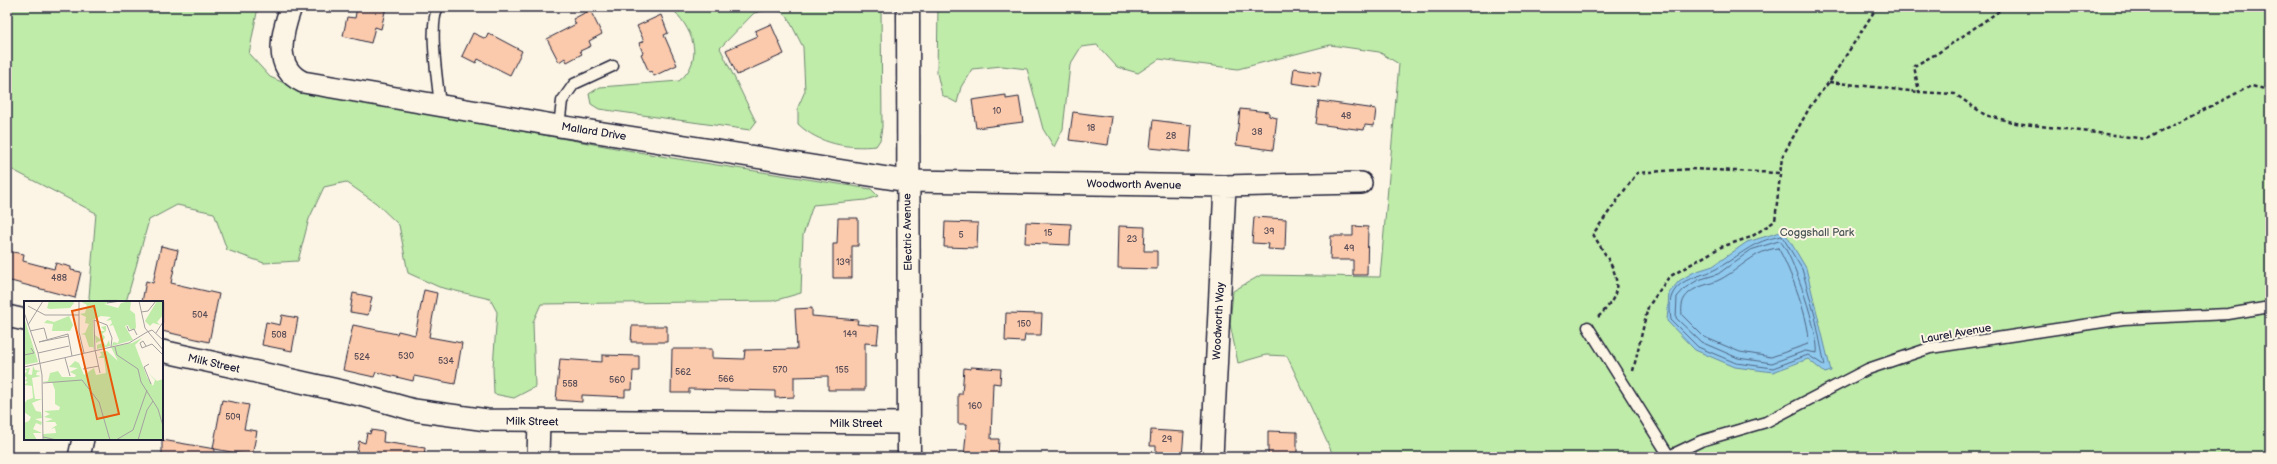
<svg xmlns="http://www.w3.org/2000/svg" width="2277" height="464" font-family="'Balsamiq Sans',sans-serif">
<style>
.green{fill:#bfeca9;stroke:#708772}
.water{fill:#8fc9ee;stroke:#6386a6}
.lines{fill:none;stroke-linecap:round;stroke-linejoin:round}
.shore{stroke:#4e6583;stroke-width:1}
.building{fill:#fbc9ab;stroke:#22223b}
.service-casing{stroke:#22223b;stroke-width:13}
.minor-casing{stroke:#22223b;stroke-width:24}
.secondary-casing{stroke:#22223b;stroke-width:25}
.path{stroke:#22223b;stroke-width:2.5;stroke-dasharray:4 3;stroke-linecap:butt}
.service{stroke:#fcf5e5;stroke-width:10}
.minor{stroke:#fcf5e5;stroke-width:21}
.secondary{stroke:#fcf5e5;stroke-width:22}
.labels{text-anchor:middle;stroke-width:4;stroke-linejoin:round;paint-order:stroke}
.number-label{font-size:9px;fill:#584c57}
.street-label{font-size:11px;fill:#22223b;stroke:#fcf5e5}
.park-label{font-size:11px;fill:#495456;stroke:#fcf5e5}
.inset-road{fill:none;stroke:#a5a1a1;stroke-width:1}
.view{fill:#e8590c;fill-opacity:0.15;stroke:#e8590c;stroke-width:2}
.inset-edge{fill:none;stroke:#22223b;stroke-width:2}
</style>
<rect width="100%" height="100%" fill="#fcf5e5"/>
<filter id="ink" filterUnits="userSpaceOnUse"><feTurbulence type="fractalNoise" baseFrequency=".025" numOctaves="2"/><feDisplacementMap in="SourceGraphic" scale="8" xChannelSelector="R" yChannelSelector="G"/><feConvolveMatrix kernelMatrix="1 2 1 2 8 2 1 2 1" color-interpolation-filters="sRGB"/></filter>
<g filter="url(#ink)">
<path class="green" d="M7,7H258L249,54L270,77L308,93L672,158L871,189L878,196L866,200L813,205L803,235L801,293L773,301L541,304L533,322L535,387L514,398L494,394L493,367L497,312L490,299L439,287L408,273L399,225L376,203L346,182L324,187L309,219L298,261L264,263L227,250L214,213L177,205L149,220L126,302H90L89,297L96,213L7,167Z
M670,7H881L882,127L880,140L876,146C848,149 819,144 798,124V107L805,91L803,47L787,16L776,8L754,13L720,48L756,122L750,130L599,109L591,104L589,94L600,87L679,81C706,59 692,27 670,7Z
M938,7H2270V457H1334L1287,356L1266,355L1238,363L1230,324L1233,291L1261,275L1380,277L1399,64L1379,52L1330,45L1238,69L1159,59L1138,73L1117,67L1097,45L1081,47L1070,65L1063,129L1054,147L1043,129L1027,69L1002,66L972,69L961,87L957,103L942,95L937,73Z"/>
<path class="water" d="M1784,231L1806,268L1831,371L1825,373L1808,359L1773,372L1735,367L1695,350L1667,321L1669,293L1679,281L1694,272L1713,266L1747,242Z"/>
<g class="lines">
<path class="shore" d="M1782,236L1802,269L1815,316L1825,366L1808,355L1773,368L1736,363L1698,347L1671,320C1670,313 1669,302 1672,295C1680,277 1702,277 1716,269C1742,255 1751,241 1782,236Z
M1780,241C1793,253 1820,337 1817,353L1805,351L1772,363L1738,358L1701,342L1676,318L1677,297L1685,288L1698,280L1718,274L1751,250Z
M1778,248C1788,263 1813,328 1808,344L1771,357L1740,352L1704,337L1682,315C1681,306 1682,299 1689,293C1698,285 1710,285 1721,279C1740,269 1755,250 1778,248Z"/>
</g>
<path class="building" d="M357,7H386L381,29L375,27L371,43L343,36L347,17L355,18Z
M590,10L602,34L589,41L591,46L580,51L582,54L567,62L565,58L559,62L547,39L576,24L573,19Z
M661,15L668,33L664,35L677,65L654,76L651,71L649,72L641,54L643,53L639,43L644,41L637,26Z
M771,24L784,54L737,75L726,50L758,36L755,31Z
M473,33L486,39L488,33L522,51L510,75L478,59L476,63L462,56Z
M1294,68L1321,72L1318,87L1292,83Z
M1006,95V99L1019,97L1023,122L976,128L972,100Z
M1319,101L1376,109L1374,126L1365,125L1364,130L1316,124Z
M1240,109L1269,112V116L1277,118L1273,150L1236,145Z
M1073,112L1112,117L1108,145L1069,140Z
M1153,120L1192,125L1190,152L1150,148Z
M1254,217L1286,219L1285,250L1268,249L1269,244L1252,243Z
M838,218H858V246H852V278H833V244H837Z
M945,222L978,223L977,248L944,247Z
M1026,222L1071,224L1070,245L1025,243Z
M1119,226L1145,227L1144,251H1157V269L1118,268Z
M1353,226L1368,227L1367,275H1353V260H1330L1331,236H1353Z
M161,246L178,250L171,283L219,294L209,342L162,331V302H142L146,281L153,283Z
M7,251L24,254L23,261L54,269L56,263L71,267V270L81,272L75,298L7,280Z
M424,290L437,293L429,337L462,343L455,384L414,376L413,381L376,372L374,377L343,370L353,325L397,334L398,331L415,335Z
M353,293L372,297L368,315L350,312Z
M812,308V316L858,320L857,324L879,326L877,344L865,343V390H828V376L794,377V397L775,398V391L689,389V393H671L672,349H712V358L744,359L745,350L797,349L795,309Z
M1006,313L1042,314L1041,335H1025L1024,342L1005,341Z
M282,315L298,318L292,351L262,345L266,322L280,325Z
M632,326H667V342H631Z
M602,355L639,356V371H633L632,390H625V397L582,395V402L556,400L560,359L602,362Z
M971,367L1001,369L1000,384L993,383L991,439H999L998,457H964L967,424H958V394H962L964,368L971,369Z
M222,400L249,405L244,429L257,431L252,456L215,449L214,457H162V440L215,449L213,448Z
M371,430L384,432L383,442L425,448L424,457H356L359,441L365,443L367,433L370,434Z
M1151,430L1184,432L1182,457H1156V446H1150Z
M1268,431L1297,432V457H1268Z"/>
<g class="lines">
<defs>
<path id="service" d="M438,7C428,26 438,83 440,106
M559,126L562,101L574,84L613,66
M1588,327L1669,456
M1667,457L1701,441L1766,422L1868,369L1930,348L2123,319L2228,314L2270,307"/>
<path id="minor" d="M291,7C282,32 272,68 303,82L559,126L907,181L1225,186L1361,183
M7,316L25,320
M162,351L364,396L414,410L487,420L909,423
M79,457L83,439
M538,457L539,421
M1212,457L1225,186"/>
<path id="secondary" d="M908,7L909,457"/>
</defs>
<use href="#service" class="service-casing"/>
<use href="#minor" class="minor-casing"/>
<use href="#secondary" class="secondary-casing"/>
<path class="path" d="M2005,7L1938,53L1914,66L1919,92L1955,94L1985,115L2016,123L2146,139L2251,86L2270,90
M1829,82L1919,92
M1598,317C1632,286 1612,267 1593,234L1637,173L1691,169L1780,173
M1633,371L1648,307L1669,277L1721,247L1751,237L1775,221L1782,157L1811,105L1829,82L1877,7"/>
<use href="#service" class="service"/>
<use href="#minor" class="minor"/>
<use href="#secondary" class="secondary"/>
</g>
</g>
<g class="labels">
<g class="number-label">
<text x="997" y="114">10</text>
<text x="1346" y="119">48</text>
<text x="1091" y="131">18</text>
<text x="1257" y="135">38</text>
<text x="1171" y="139">28</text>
<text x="1269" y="234">39</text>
<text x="1048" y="236">15</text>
<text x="961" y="238">5</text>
<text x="1132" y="242">23</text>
<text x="1349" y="251">49</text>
<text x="843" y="265">139</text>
<text x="59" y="281">488</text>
<text x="200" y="318">504</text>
<text x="1024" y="327">150</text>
<text x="850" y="337">149</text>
<text x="279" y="338">508</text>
<text x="406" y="359">530</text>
<text x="362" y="360">524</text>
<text x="446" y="364">534</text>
<text x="780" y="373">570</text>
<text x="842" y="373">155</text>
<text x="683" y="375">562</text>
<text x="726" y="382">566</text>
<text x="617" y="383">560</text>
<text x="570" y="387">558</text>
<text x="975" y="409">160</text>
<text x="233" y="420">509</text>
<text x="1167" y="442">29</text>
</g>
<g class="street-label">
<text transform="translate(594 131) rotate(9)" y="4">Mallard Drive</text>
<text transform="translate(1134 184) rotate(1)" y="4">Woodworth Avenue</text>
<text transform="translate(907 232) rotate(-91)" y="4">Electric Avenue</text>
<text transform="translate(1218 321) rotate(-87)" y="4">Woodworth Way</text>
<text transform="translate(1956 333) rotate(-10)" y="4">Laurel Avenue</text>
<text transform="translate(214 363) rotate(13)" y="4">Milk Street</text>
<text transform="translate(532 421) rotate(1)" y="4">Milk Street</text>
<text x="856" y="427">Milk Street</text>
</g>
<g class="park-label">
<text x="1817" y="236">Coggshall Park</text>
</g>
</g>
<g transform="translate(24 301)">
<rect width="139" height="139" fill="#fcf5e5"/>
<path d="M25,0H49L50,2L46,7L26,8L23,7ZM56,0H95L80,3L94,7L97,2L107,0L106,9L111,13L112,26L111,29L106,28L104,24L101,25L109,39L88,45L89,41L94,42L95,39L89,24L85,25L88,22L87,19L82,20L87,16L77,15L69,19L70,49L69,46H65L61,34L57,33L61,32L65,23L61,22L62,16L56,13L61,12L63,4ZM133,0H139V14L133,21L136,24L129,22L126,25L121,20ZM45,15L49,24L46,30H28L29,23L20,22L23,19L30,21ZM0,16L14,61L0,64ZM82,25V30L78,33L81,36L79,40L82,45L85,39L86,45L73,48V44L78,42L76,40L72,42L71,34L76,38V30H81L77,26ZM118,37L111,44L123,76L129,85L131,79L124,72L133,80L139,78V139H19V133L32,132L31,127L27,128L33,124L31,121H21L29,118L20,116L26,113L20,110L35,109L36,106L31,103V89L28,81H18L24,80L26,72L34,70L38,76H51L52,74L46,71L54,67L45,66L51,60L55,62L60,74L70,67L72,74L82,72L80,57H74L78,54L76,51L83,50L94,60L87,46L108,42ZM9,65L11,69L17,70L13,71L12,74L17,75L8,77L11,98H18L8,102L12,110L17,111L18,117L11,118L18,121L17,124L12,122L9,128L18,132H9L13,139H0V122L5,120L7,116L0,111V103L3,99L9,97L8,85L0,84L4,81L1,80L3,77L0,74L3,70L0,68L6,67L4,73L8,74Z" fill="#bfeca9"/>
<path class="inset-road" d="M55,0V31L60,52M115,0L121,27L139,49M83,2L97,0M4,5L21,14H55M0,11L14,52L18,74L19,139M117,11L124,10L132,0M4,24L19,0M103,25L105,30L110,28L113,34M6,30L20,27L23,38M123,31L128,29L139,39M132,32L139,21M15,41L44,33L48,55M15,41L45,35M122,45L119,40L116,42L118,47L128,43L139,54M91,46L93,54L114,68L117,81L134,108L139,125M14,52L45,45M0,54L10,52L7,47M41,57L46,75M125,63L120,66L127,83M0,66L105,42L123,31M59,68L75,65M76,72L71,49L70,19L83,24L88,37L87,46M19,82L58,79L75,101L86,139M19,136L33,139M92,139L109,129L123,89M114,139L123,109L129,100"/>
<path class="view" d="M70,5L95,113L73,118L48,10Z"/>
<rect width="139" height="139" class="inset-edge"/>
</g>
<rect width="2277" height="464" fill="none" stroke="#fcf5e5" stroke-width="24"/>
<rect x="12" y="12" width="2253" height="440" fill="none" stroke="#22223b" stroke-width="1.5" filter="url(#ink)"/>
</svg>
